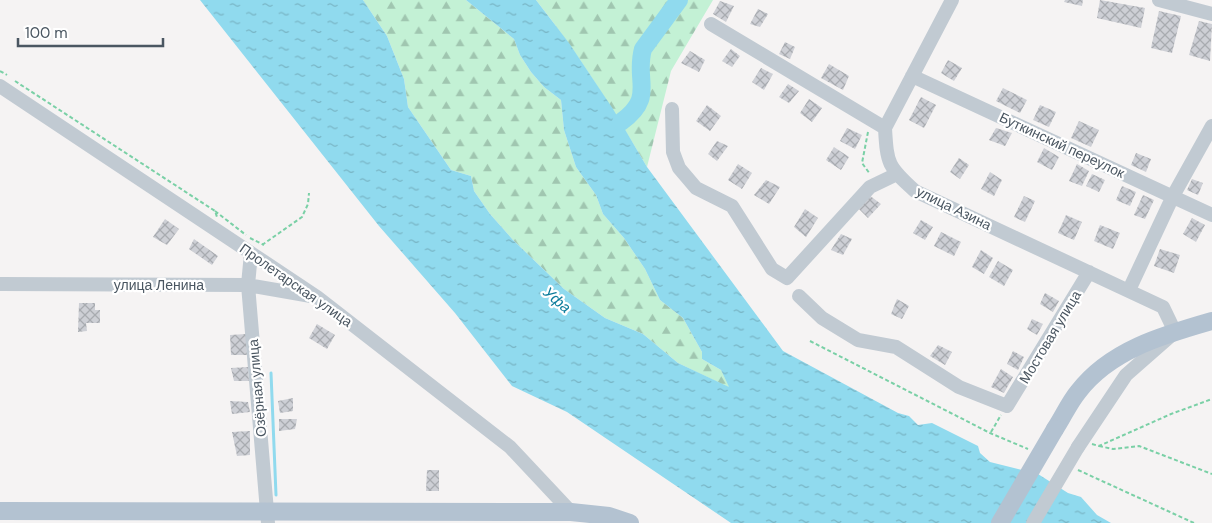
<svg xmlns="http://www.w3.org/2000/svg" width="1212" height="523" font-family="'DM Sans',sans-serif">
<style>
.forest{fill:url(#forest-firs)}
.water{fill:url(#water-ripples)}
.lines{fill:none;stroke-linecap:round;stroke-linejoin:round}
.stream{stroke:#90daee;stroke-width:3}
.river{stroke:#90daee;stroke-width:18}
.building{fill:url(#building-cross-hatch)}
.path{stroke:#7ad0a6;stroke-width:2;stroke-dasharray:4 2.5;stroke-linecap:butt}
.minor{stroke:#c1cad2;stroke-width:14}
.major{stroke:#b3c2d1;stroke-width:18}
.minor-bridge{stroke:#c1cad2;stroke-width:14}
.major-bridge{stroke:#b3c2d1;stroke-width:18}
.labels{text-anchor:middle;stroke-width:4.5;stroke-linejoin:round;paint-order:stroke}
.street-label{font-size:14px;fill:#4a5661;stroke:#fff}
.water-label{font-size:15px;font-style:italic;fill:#0c7c9b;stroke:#fff}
</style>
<defs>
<pattern id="forest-firs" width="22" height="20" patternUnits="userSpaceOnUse" patternTransform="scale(1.25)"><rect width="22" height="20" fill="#c3f1d5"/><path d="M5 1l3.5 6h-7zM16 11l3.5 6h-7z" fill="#a0c6b0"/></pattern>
<pattern id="water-ripples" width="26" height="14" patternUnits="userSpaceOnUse" patternTransform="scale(1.25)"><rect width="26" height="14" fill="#90daee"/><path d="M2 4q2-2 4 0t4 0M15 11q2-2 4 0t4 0" fill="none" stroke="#78b4c4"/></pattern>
<pattern id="building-cross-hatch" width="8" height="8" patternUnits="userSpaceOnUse" patternTransform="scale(1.25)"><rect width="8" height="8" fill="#cdcfd5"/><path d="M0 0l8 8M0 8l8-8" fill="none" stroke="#a8abb0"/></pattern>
</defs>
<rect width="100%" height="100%" fill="#f5f3f3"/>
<path class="forest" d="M363,0H466L514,39L520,55L531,72L544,87L561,100L564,130L576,167L596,195L603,214L624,238L645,269L660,300L683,318L702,352V359L721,370L730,388L678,363L643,334L605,318L564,289L513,240L490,214L474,191L471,176L451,170L408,107L404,79L387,36Z
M536,0H713L671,71L647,167C613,109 578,53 536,0Z"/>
<path class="water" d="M200,0H363L387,36L404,79L408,107L451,170L471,176L474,191L490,214L513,240L564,289L605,318L643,334L678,363L729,387L721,370L702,359V352L683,318L660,300L645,269L624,238L603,214L596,195L576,167L564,130L561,100L544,87L531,72L520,55L514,39L466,0H536L569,43L613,109L647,167L783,351L898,413L909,416L918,425L932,423L978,446L980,453L990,462L1038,474L1068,493L1081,497L1097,515L1111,523H731L567,412L512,386L455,313L379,226Z"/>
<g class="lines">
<path class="stream" d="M271,373L276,495"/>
<path class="river" d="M621,122C656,97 634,81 643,49L679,0"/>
</g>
<path class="building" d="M1065,0H1083L1082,6L1064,2Z
M1100,0L1145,8L1141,28L1097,18Z
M720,1L734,6L726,22L713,14Z
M758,9L768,14L760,27L750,24Z
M1159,11L1181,16L1172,53L1151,48Z
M1199,21L1212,24L1210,61L1189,55Z
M785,42L795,47L790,59L779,54Z
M731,49L740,56L732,67L722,61Z
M690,51L705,60L699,72L681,63Z
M948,60L962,68L954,81L941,73Z
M829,64L849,76L843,90L821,78Z
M761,68L773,74L764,90L752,82Z
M788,84L799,91L789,103L779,97Z
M1003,88L1027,100L1020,113L996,101Z
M921,97L936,105L924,128L909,120Z
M809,99L822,108L812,122L800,113Z
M707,105L721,116L710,131L696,121Z
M1040,105L1056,112L1049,127L1033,120Z
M1079,121L1099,130L1091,147L1071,138Z
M847,128L862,135L855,149L840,141Z
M996,128L1012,133L1005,146L989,140Z
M717,141L728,146L717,161L708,154Z
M834,147L849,157L841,170L826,160Z
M1044,148L1059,157L1052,170L1037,162Z
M1136,153L1151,159L1146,172L1131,165Z
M959,158L969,165L960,179L950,172Z
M738,164L752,173L742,189L728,180Z
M1077,164L1089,171L1082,186L1069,181Z
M990,172L1002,180L994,196L981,189Z
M1092,174L1105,180L1099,192L1086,186Z
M1192,179L1203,183L1198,195L1187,190Z
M766,180L780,187L769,204L754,195Z
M1122,186L1136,192L1130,206L1116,200Z
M869,195L881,204L868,218L859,209Z
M1143,195L1154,200L1145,219L1134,215Z
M1024,196L1035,201L1025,222L1014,217Z
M805,209L818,218L806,237L794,227Z
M1066,215L1082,222L1074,240L1058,233Z
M1192,218L1205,225L1196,242L1183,234Z
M165,219L179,229L167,245L153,237Z
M921,220L933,227L925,240L913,233Z
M1100,225L1120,233L1113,249L1094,241Z
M941,232L961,242L954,256L934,246Z
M841,234L852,239L843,255L831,250Z
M194,239L218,256L212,265L189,249Z
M1160,249L1180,255L1174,273L1154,266Z
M981,250L993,258L984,274L972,267Z
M998,261L1013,270L1004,286L989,277Z
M1045,293L1059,301L1053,312L1040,304Z
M897,299L909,306L902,319L891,314Z
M79,303H95V310H100V323H86L87,331L78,332Z
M1032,319L1043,324L1037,335L1027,329Z
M317,324L335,335L327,349L309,338Z
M246,334L247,355H231L230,335Z
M938,345L952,352L945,365L930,356Z
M1013,351L1024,357L1018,370L1007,364Z
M248,367L249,381H234L231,368Z
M1001,369L1013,377L1004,393L991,387Z
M293,398V411L280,413L278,401Z
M230,401L248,402L250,412L232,414Z
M279,419H297L295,429L279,431Z
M250,431V455L237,456L232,432Z
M427,470H439V491H426Z"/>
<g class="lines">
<path class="path" d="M0,71L7,75
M15,81L215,211L217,217
M868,132L862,163L870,174
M215,211L246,235
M250,238L264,245
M262,245L302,217L308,204L309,193
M810,341L990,433L1028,449
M991,432L1001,415
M1092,444L1099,446L1171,414L1212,399
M1099,446L1113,449L1139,446L1212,474
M1078,470L1194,523"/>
<path class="minor" d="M1159,0L1212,14
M711,24L885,128
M912,76L1212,215
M0,86L317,297L510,447L571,512
M672,109L673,152L679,168L696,188L732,206L772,269L787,278L870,187L897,174
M885,128C887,164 888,167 915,191L1163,307L1175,332L1126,375L1078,447
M885,128L952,0
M251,253L248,285L268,523
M0,284L248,285L311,296
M1129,290L1173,196L1212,126
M799,296L822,318L858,340L896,347L959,387L1007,406L1089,272"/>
<path class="major" d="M1055,429C1063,417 1069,403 1078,392C1110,350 1163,335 1212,321
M0,511L571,512L609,516L630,523"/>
<path class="minor-bridge" d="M1033,523L1078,447"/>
<path class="major-bridge" d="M1000,523L1055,429"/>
</g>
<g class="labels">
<g class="street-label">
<text transform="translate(1062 145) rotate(25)" y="5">Буткинский переулок</text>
<text transform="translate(954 208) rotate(26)" y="5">улица Азина</text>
<text x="159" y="290">улица Ленина</text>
<text transform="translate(296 285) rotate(35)" y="5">Пролетарская улица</text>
<text transform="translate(1050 337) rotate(-59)" y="5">Мостовая улица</text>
<text transform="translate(257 388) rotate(-95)" y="5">Озёрная улица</text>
</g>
<g class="water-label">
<text transform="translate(557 300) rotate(41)" y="5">Уфа</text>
</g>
</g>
<path d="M18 38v8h145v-8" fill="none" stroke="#4a5661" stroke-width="2.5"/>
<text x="25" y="38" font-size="15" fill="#4a5661" stroke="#ffffff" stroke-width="4" paint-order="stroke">100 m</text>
</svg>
